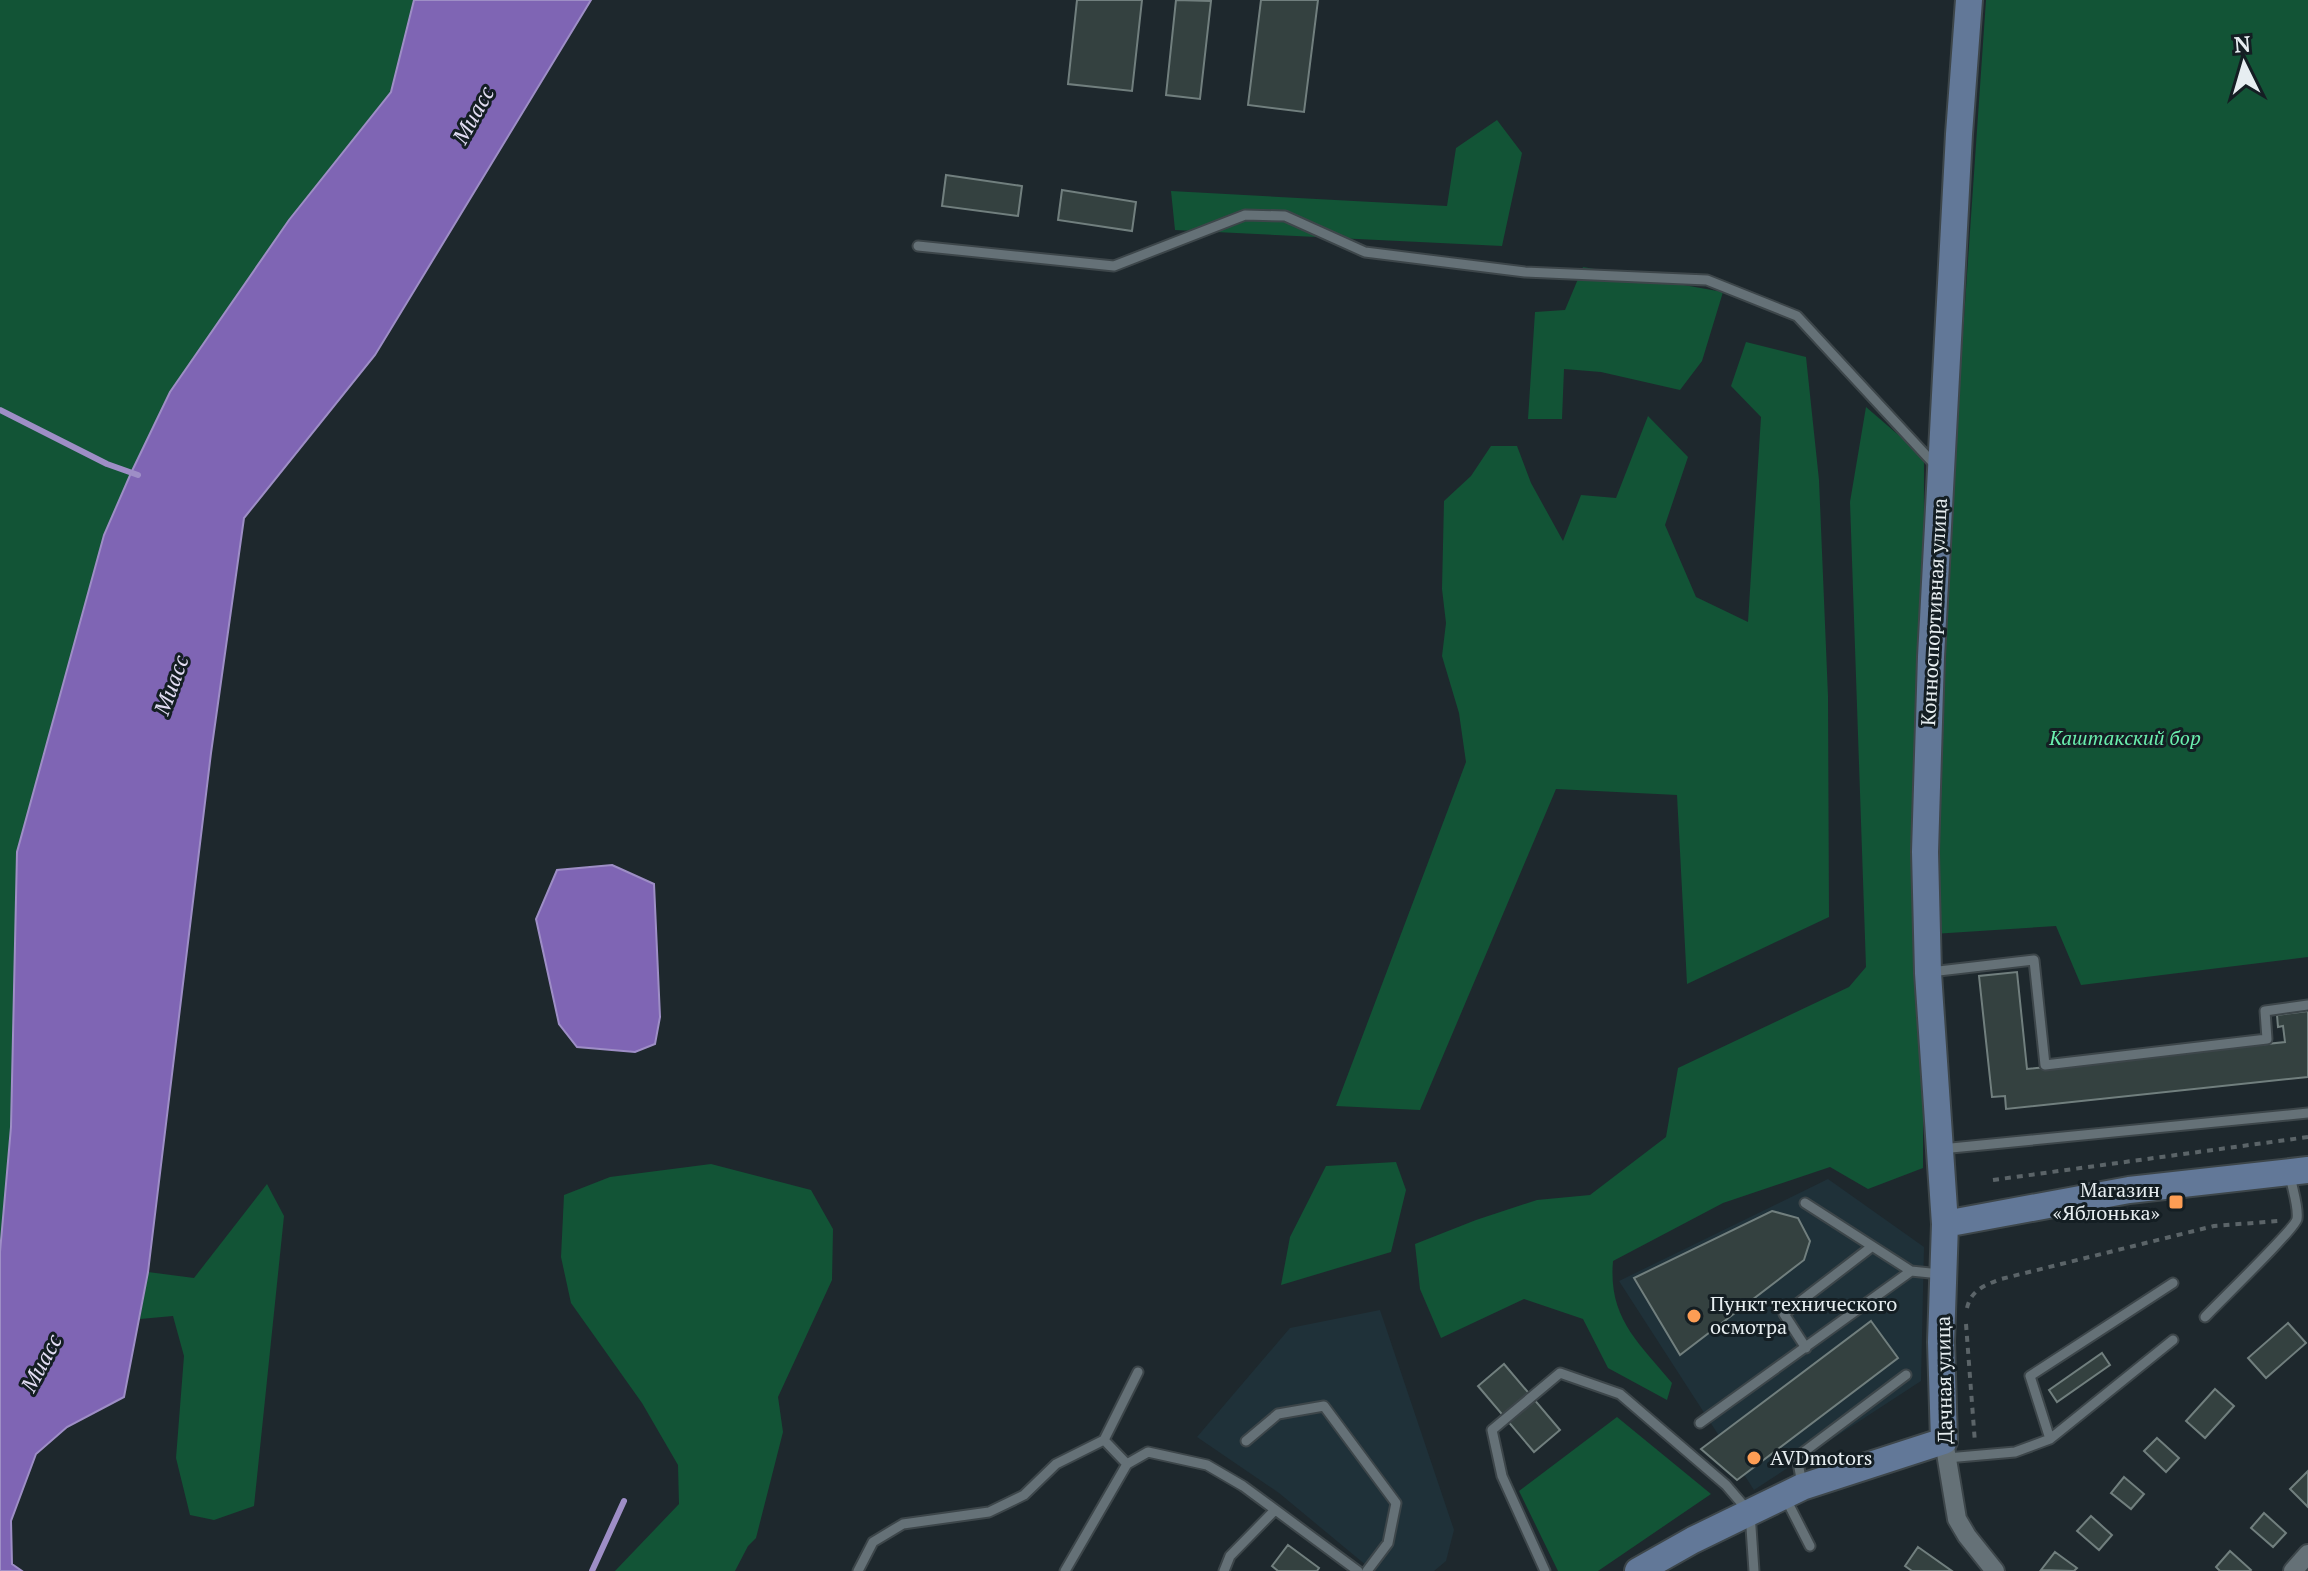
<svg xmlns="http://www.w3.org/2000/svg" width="2308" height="1571" font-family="'PT Serif',serif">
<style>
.built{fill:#1f3139}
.green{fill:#125436}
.water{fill:#7f65b4;stroke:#9e8ec6;stroke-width:2}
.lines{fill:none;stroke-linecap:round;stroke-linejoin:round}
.stream{stroke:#9e8ec6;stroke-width:6}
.building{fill:#344140;stroke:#717f7e;stroke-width:2}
.service-casing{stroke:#3d464a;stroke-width:13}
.minor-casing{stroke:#3d464a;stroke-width:22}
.secondary-casing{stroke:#3d464a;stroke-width:30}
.path{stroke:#5b6468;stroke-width:4;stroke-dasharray:6 6;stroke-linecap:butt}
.service{stroke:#657177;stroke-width:9}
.minor{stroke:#657177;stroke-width:18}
.secondary{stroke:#627898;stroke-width:26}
.poi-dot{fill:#fd9d54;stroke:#141e23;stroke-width:3}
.labels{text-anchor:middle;stroke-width:6;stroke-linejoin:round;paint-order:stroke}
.street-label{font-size:20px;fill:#e7eef1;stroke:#141e23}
.park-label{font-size:20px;font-style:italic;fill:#6aefae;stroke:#141e23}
.poi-label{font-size:20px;fill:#e7eef1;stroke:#141e23;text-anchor:start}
.water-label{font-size:22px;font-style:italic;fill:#e2ddf3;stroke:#141e23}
</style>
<rect width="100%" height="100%" fill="#1e282d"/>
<path class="built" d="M1828,1179L1924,1247L1921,1381L1754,1490L1619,1281Z
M1380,1310L1454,1530L1446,1561L1434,1571H1373L1279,1493L1197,1437L1290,1328Z"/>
<path class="green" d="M0,0H414L391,92L289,220L170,392L104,534L17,852L11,1127L0,1252Z
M1986,0H2308V957L2081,985L2056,926L1933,934L1954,463Z
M1497,120L1522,153L1502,246L1175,230L1171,191L1447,206L1456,148Z
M1583,267L1723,292L1702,361L1680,390L1601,372L1564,369L1562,419H1528L1535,312L1565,310Z
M1746,342L1806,357L1819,480L1828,696L1829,917L1687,984L1677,795L1556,789L1420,1110L1336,1106L1466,762L1459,713L1442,656L1446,623L1442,589L1444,501L1471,476L1491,446H1517L1531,483L1563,541L1581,495L1616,498L1648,416L1688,457L1665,525L1696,597L1748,622L1761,417L1731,386Z
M1866,407L1924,457L1923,1168L1868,1189L1830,1167L1723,1203L1613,1261C1608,1318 1638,1342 1672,1383L1667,1400L1608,1368L1583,1319L1524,1299L1441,1338L1420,1289L1415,1244L1476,1220L1537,1200L1590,1195L1666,1137L1678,1068L1849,987L1866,967L1850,502Z
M1396,1162L1406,1190L1391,1252L1281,1285L1290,1237L1326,1166Z
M711,1164L811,1190L833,1229L832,1280L778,1397L783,1432L756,1538L748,1546L735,1571H615L679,1504L678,1465L642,1403L571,1303L561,1257L564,1195L610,1177Z
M267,1184L284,1216L254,1506L214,1520L190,1515L176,1458L184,1356L173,1316L140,1319L148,1272L194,1278Z
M1617,1417L1711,1494L1598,1571H1558L1519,1491Z"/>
<path class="water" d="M414,0H591L375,355L244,518L211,753L148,1272L124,1397L67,1427L36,1454L11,1521L12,1564L22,1571H0V1252L11,1127L17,852L104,535L131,473L170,392L289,220L391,92Z
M612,865L654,884L660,1017L655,1044L635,1052L577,1047L559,1024L536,919L557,870Z"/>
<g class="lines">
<path class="stream" d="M0,410L107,464L138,475
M592,1571L624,1501"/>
</g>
<path class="building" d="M1077,0H1142L1132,91L1068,84Z
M1176,0L1211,1L1200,99L1166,95Z
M1261,0H1318L1304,112L1248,105Z
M946,175L1022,186L1018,216L942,206Z
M1062,190L1136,202L1132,231L1058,220Z
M2017,972L2027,1069L2285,1042L2283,1026L2278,1027L2277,1015L2308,1011V1077L2006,1109L2005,1096L1992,1097L1979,976Z
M1772,1211L1798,1218L1810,1241L1804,1260L1680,1355L1634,1278Z
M1871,1321L1898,1358L1737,1480L1701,1449Z
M2288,1323L2306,1343L2266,1378L2248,1358Z
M2102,1353L2110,1365L2057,1402L2049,1390Z
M1504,1364L1560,1430L1534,1452L1478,1386Z
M2215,1389L2234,1406L2205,1438L2186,1421Z
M2157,1438L2179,1458L2166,1472L2144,1451Z
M2308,1471V1507L2290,1489Z
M2124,1477L2144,1494L2131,1509L2111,1493Z
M2264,1513L2286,1533L2273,1547L2251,1528Z
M2091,1516L2112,1535L2099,1550L2077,1531Z
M1288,1545L1319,1568L1317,1571H1278L1272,1566Z
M1918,1547L1952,1571H1912L1905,1566Z
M2230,1551L2251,1570L2250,1571H2220L2216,1567Z
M2055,1552L2077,1568L2074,1571L2041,1570Z"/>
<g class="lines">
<defs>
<path id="service" d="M918,246L1114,266L1245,215L1285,216L1365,252L1525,272L1707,280L1797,316L1936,466
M1930,972L2034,960L2045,1065L2267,1039L2265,1011L2308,1005
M1941,1149L2308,1113
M1805,1203L1911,1271L1940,1274
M2205,1317C2218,1303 2295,1229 2297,1219C2299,1207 2292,1188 2290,1175
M1806,1348L1784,1314L1870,1248
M1700,1423L1911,1271
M2050,1439L2030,1376L2173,1283
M1104,1440L1127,1464
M1246,1441L1278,1414L1324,1406L1396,1503L1388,1543L1367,1571
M1947,1458L2015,1452L2050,1439L2173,1340
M1802,1484L1797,1457L1906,1375
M1786,1499L1810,1546
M858,1571L873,1542L903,1524L989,1512L1024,1495L1056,1464L1104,1440L1138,1372
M1065,1571L1127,1464L1148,1452L1207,1465L1243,1486L1358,1571
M1224,1571L1230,1556L1275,1510
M1545,1571L1502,1476L1492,1430L1560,1373L1620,1394L1726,1485L1750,1513L1754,1571"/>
<path id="minor" d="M1944,1441L1957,1519L1967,1536L1995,1571
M2293,1571L2308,1554"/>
<path id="secondary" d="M1945,1224L2129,1190L2308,1170
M1638,1571L1693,1540L1802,1487L1944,1441L1941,1342L1945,1224L1928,973L1925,852L1931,657L1959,134L1969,0"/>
</defs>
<use href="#service" class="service-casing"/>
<use href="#minor" class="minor-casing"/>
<use href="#secondary" class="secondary-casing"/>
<path class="path" d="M1993,1180L2308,1137
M1967,1308C1971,1290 1985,1285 2001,1279L2214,1226L2278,1221
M1966,1324L1975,1443"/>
<use href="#service" class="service"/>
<use href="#minor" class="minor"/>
<use href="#secondary" class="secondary"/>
</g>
<g class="poi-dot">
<rect x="2168" y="1194" width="16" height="16" rx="4"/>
<circle cx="1694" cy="1316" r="8"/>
<circle cx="1754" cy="1458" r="8"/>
</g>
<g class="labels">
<g class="street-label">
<text transform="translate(1934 612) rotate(-87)" y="7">Конноспортивная улица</text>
<text transform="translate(1944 1380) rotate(-91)" y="7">Дачная улица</text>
</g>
<g class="park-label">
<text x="2125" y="745">Каштакский бор</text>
</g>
<g class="poi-label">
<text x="2160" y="1197" text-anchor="end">Магазин<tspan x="2160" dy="23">«Яблонька»</tspan></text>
<text x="1710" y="1311">Пункт технического<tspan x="1710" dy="23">осмотра</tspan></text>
<text x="1770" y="1465">AVDmotors</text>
</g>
<g class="water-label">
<text transform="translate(473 115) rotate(-61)" y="8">Миасс</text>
<text transform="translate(171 685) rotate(-70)" y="8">Миасс</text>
<text transform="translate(41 1363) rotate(-62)" y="8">Миасс</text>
</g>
</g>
<g transform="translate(2244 64) rotate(355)" stroke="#141e23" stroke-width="6" paint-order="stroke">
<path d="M0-6L14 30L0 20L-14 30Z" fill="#e7eef1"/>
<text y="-12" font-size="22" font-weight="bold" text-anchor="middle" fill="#e7eef1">N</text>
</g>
</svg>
